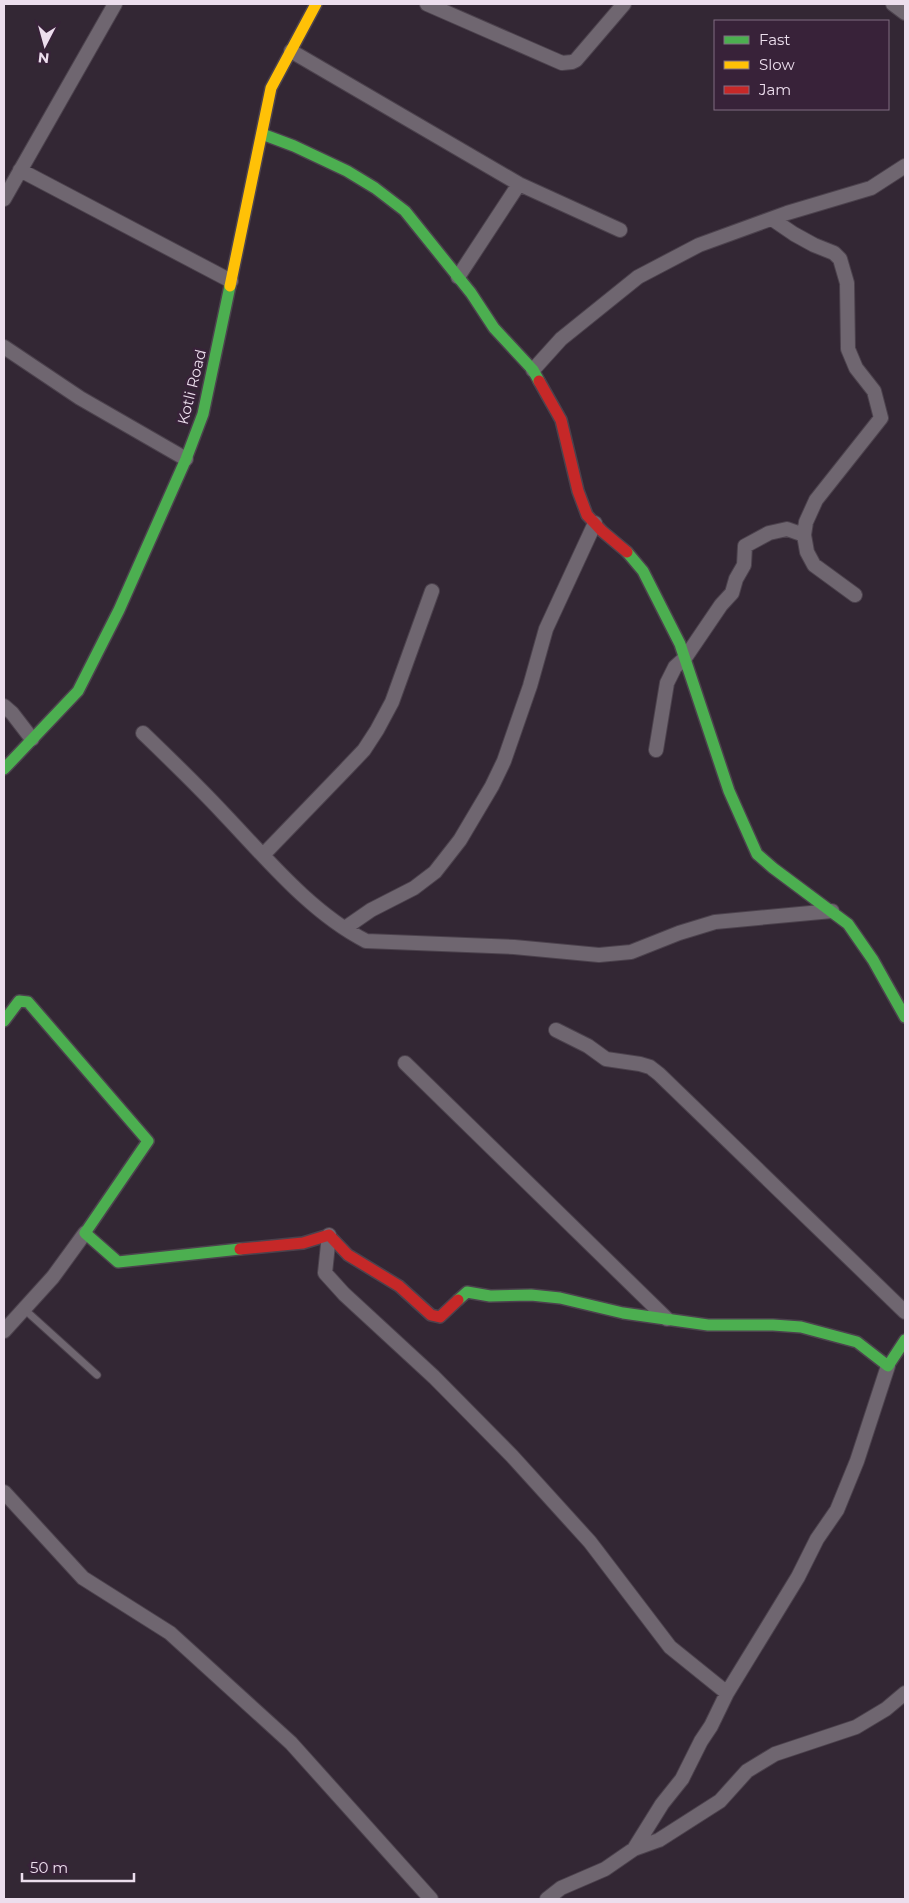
<svg xmlns="http://www.w3.org/2000/svg" width="909" height="1903" font-family="Montserrat,sans-serif">
<style>
.lines{fill:none;stroke-linecap:round;stroke-linejoin:round}
.lane-casing{stroke:#4c424d;stroke-width:9}
.street-casing{stroke:#4c424d;stroke-width:16}
.fast-casing{stroke:#4c424d;stroke-width:14}
.slow-casing{stroke:#4c424d;stroke-width:14}
.jam-casing{stroke:#4c424d;stroke-width:14}
.lane{stroke:#6f6670;stroke-width:7}
.street{stroke:#6f6670;stroke-width:14}
.fast{stroke:#4caf50;stroke-width:11}
.slow{stroke:#ffc107;stroke-width:11}
.jam{stroke:#c62828;stroke-width:11}
.labels{text-anchor:middle;stroke-width:5;stroke-linejoin:round;paint-order:stroke}
.street-label{font-size:15px;fill:#ecdeed;stroke:#382239}
</style>
<rect width="100%" height="100%" fill="#332734"/>
<g class="lines">
<defs>
<path id="lane" d="M24,1309L97,1375"/>
<path id="street" d="M427,4L562,63L572,62L576,60L624,4
M893,4L905,13
M291,51L519,184L620,230
M20,170L231,281
M4,199L115,4
M772,219L794,234L814,245L834,253L840,259L847,283L848,349L856,368L874,391L881,418L816,500L806,522L804,535
M458,277L519,184
M4,347L80,398L186,459
M533,370L561,339L638,277L699,245L787,213L871,188L905,166
M4,706L12,713L32,739
M143,733C170,759 198,786 224,814C266,858 311,913 366,941L514,947L599,955L631,952L679,933L715,922L832,911
M656,750L667,683L675,667L685,658L721,605L732,593L736,579L744,565L745,546L769,533L787,529L804,535L807,552L814,565L855,595
M263,855L345,770L364,750L377,730L392,702L432,591
M345,928L371,910L414,888L435,872L460,840L492,786L504,761L530,686L546,629L595,523
M556,1030L588,1046L606,1059L640,1064L650,1067L659,1074L905,1312
M405,1063L667,1319
M329,1235L325,1273L344,1294L434,1377L512,1456L590,1542L670,1647L727,1693
M4,1331L53,1277L85,1233
M4,1492L83,1578L170,1633L291,1743L431,1899
M634,1849L659,1840L720,1801L747,1771L775,1754L856,1727L886,1709L905,1693
M547,1899L561,1888L605,1869L634,1849L662,1804L682,1779L701,1741L711,1726L727,1693L798,1577L817,1539L837,1510L857,1461L888,1366"/>
<path id="fast" d="M262,134L294,146L347,171L375,188L405,211L471,293L494,328L533,370L539,381
M627,552L643,571L680,644L729,791L757,854L773,868L848,924L873,960L905,1017
M4,769L78,691L119,610L186,459L203,414L230,286
M4,1021L19,1001L28,1002L148,1141L85,1233L118,1262L240,1249
M458,1300L467,1292L490,1296L531,1295L560,1298L623,1313L708,1325H773L801,1327L857,1342L888,1366L905,1340"/>
<path id="slow" d="M230,286L271,88L316,4"/>
<path id="jam" d="M539,381L561,420L578,491L587,515L602,531L627,552
M240,1249L303,1243L329,1235L348,1255L399,1286L431,1315L440,1317L458,1300"/>
</defs>
<use href="#lane" class="lane-casing"/>
<use href="#street" class="street-casing"/>
<use href="#fast" class="fast-casing"/>
<use href="#slow" class="slow-casing"/>
<use href="#jam" class="jam-casing"/>
<use href="#lane" class="lane"/>
<use href="#street" class="street"/>
<use href="#fast" class="fast"/>
<use href="#slow" class="slow"/>
<use href="#jam" class="jam"/>
</g>
<g class="labels">
<g class="street-label">
<text transform="translate(192 387) rotate(-76)" y="5">Kotli Road</text>
</g>
</g>
<rect width="909" height="1903" fill="none" stroke="#ecdeed" stroke-width="10"/>
<rect x="714" y="20" width="175" height="90" fill="#382239" stroke="#806d81"/>
<rect x="724" y="36" width="25" height="8" fill="#4caf50" stroke="#806d81"/>
<text x="759" y="45" font-size="15" fill="#ecdeed">Fast</text>
<rect x="724" y="61" width="25" height="8" fill="#ffc107" stroke="#806d81"/>
<text x="759" y="70" font-size="15" fill="#ecdeed">Slow</text>
<rect x="724" y="86" width="25" height="8" fill="#c62828" stroke="#806d81"/>
<text x="759" y="95" font-size="15" fill="#ecdeed">Jam</text>
<g transform="translate(45 45) rotate(186)" stroke="#382239" stroke-width="4" paint-order="stroke">
<path d="M0-4L9 19L0 12L-9 19Z" fill="#ecdeed"/>
<text y="-8" font-size="14" font-weight="bold" text-anchor="middle" fill="#ecdeed">N</text>
</g>
<path d="M22 1873v8h112v-8" fill="none" stroke="#ecdeed" stroke-width="2.5"/>
<text x="30" y="1873" font-size="15" fill="#ecdeed" stroke="#382239" stroke-width="4" paint-order="stroke">50 m</text>
</svg>
